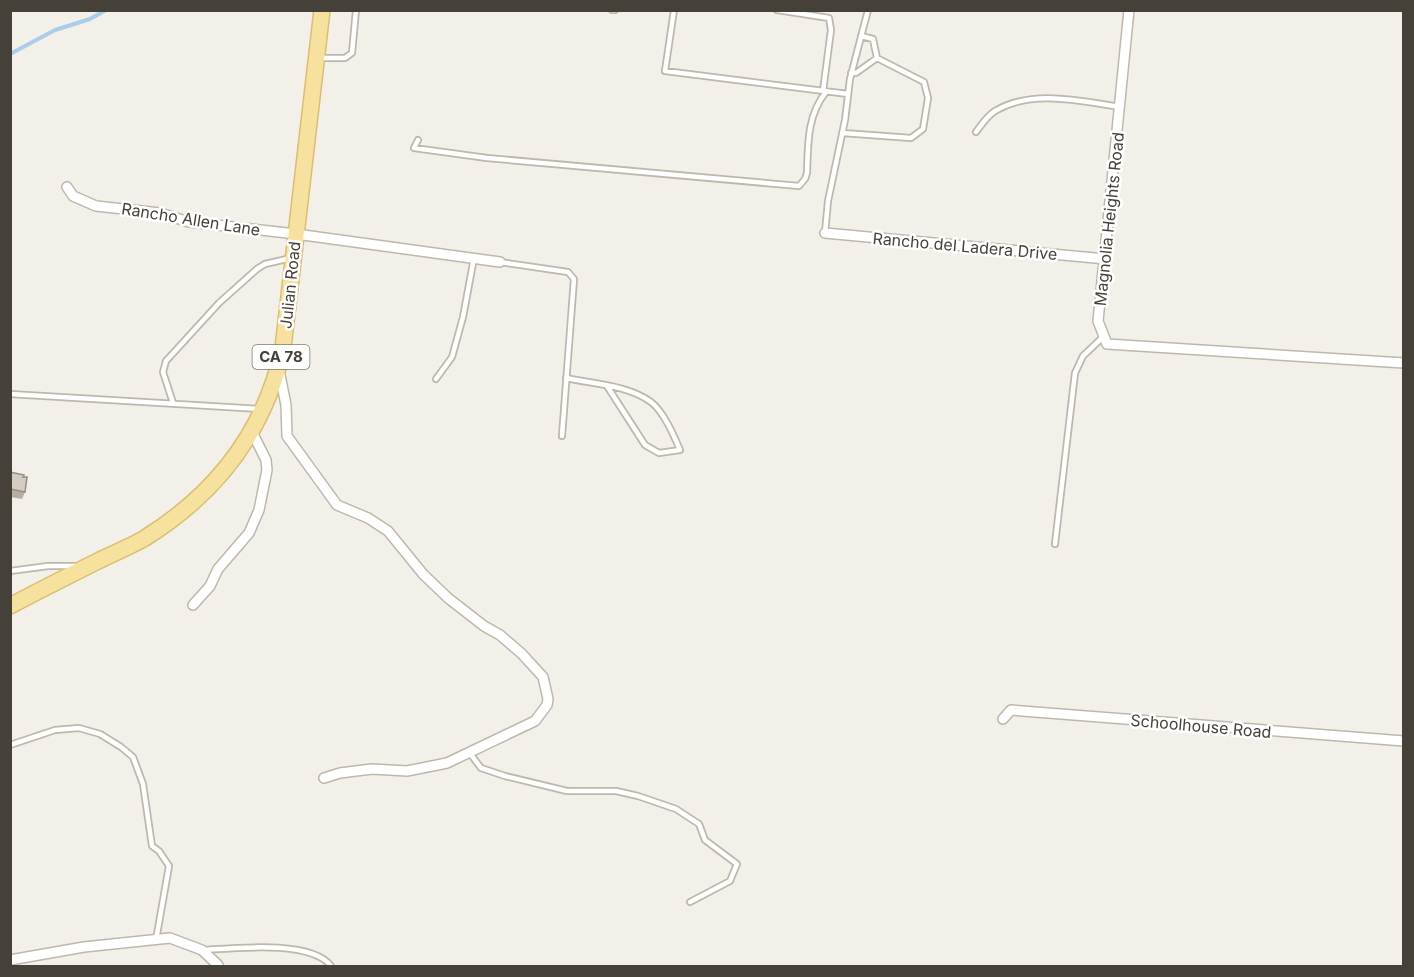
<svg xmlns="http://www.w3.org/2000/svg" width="1414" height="977" font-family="Inter,sans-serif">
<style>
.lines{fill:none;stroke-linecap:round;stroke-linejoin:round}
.stream{stroke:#aacdea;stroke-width:4}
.service-casing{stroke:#beb8ac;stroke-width:8}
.minor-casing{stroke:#beb8ac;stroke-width:12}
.primary-casing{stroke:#dabf70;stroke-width:18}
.service{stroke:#fff;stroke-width:4.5}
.minor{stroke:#fff;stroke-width:9}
.primary{stroke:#f6e19f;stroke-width:15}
.wall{fill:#b5afa4}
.building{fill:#d3ccbf;stroke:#948f86;stroke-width:1.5}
.labels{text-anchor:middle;stroke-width:5;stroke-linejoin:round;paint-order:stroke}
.shield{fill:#fff;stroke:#7e7a74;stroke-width:1.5}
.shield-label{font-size:15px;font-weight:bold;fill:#464138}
.street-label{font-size:16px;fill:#464138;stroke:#fff}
</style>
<rect width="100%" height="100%" fill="#f3f0e9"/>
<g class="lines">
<path class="stream" d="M10,54L55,30L90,19L106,10"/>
<defs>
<path id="service" d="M612,10H615
M674,10L665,71L848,94
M777,10L829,18L831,30L823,91
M319,58H345L352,53L356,10
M851,73H856L877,58
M976,132C982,124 987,116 995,111C1032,89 1080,101 1120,107
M843,133L911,138L923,129L928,98L924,82L877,58L873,39L861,36
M418,140L414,148L487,158L799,186L805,179L807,173C808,145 807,115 826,92
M825,233L828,201L845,120L850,79L868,10
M500,262L568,272L574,279L562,436
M566,378C593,384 628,385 651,402C664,412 674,436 680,450L659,453L645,445L607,386
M436,379L452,357L463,317L474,258
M10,394L259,409
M173,403L163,372L166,361L219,303L257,269L265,264L291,258
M1055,544L1075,373L1083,356L1104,336
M10,571L48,566H76
M10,745L55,730L79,728L100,734L121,747L133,757L143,784L152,846L159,851L169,866L156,940
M469,752L481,768L505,776L567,791H616L638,796L676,809L699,824L705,840L737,864L730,881L690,902
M204,950C236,948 311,940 331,966"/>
<path id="minor" d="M1129,10L1098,321L1107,344L1404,363
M67,187L73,196L96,206L160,213L189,222L296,234L500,262
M825,233L1106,259
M279,370L286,405L287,436L337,505L368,518L388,531L423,574L448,598L484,626L500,635L522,654L543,677L548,699L547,705L535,721L447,763L407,771L372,769L340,773L324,778
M193,605L210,586L218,569L249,533L259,510L267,470L266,460L252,432
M1003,719L1011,710L1404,741
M10,960L84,947L170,938L202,950L218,965"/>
<path id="primary" d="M10,606C40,590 70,575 100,560C115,553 131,546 145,538C217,493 265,431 283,348L322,10"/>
</defs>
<use href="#service" class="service-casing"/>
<use href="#minor" class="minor-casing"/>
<use href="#primary" class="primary-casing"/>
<use href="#service" class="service"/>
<use href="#minor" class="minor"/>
<use href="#primary" class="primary"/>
</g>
<path class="wall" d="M10,472L25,492L22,499L10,497Z"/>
<path class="building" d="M10,472L24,475L23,477H27L25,492L10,489Z"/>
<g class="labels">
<rect class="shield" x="252.5" y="345" width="57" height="24" rx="4.5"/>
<g class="shield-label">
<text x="281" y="362">CA 78</text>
</g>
<g class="street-label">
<text transform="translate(191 219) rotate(9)" y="6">Rancho Allen Lane</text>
<text transform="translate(1109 219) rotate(-84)" y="6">Magnolia Heights Road</text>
<text transform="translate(965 246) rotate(5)" y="6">Rancho del Ladera Drive</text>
<text transform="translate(290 285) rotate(-84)" y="6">Julian Road</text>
<text transform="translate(1201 726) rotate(5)" y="6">Schoolhouse Road</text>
</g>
</g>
<rect width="1414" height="977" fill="none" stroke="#464138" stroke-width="24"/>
</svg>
